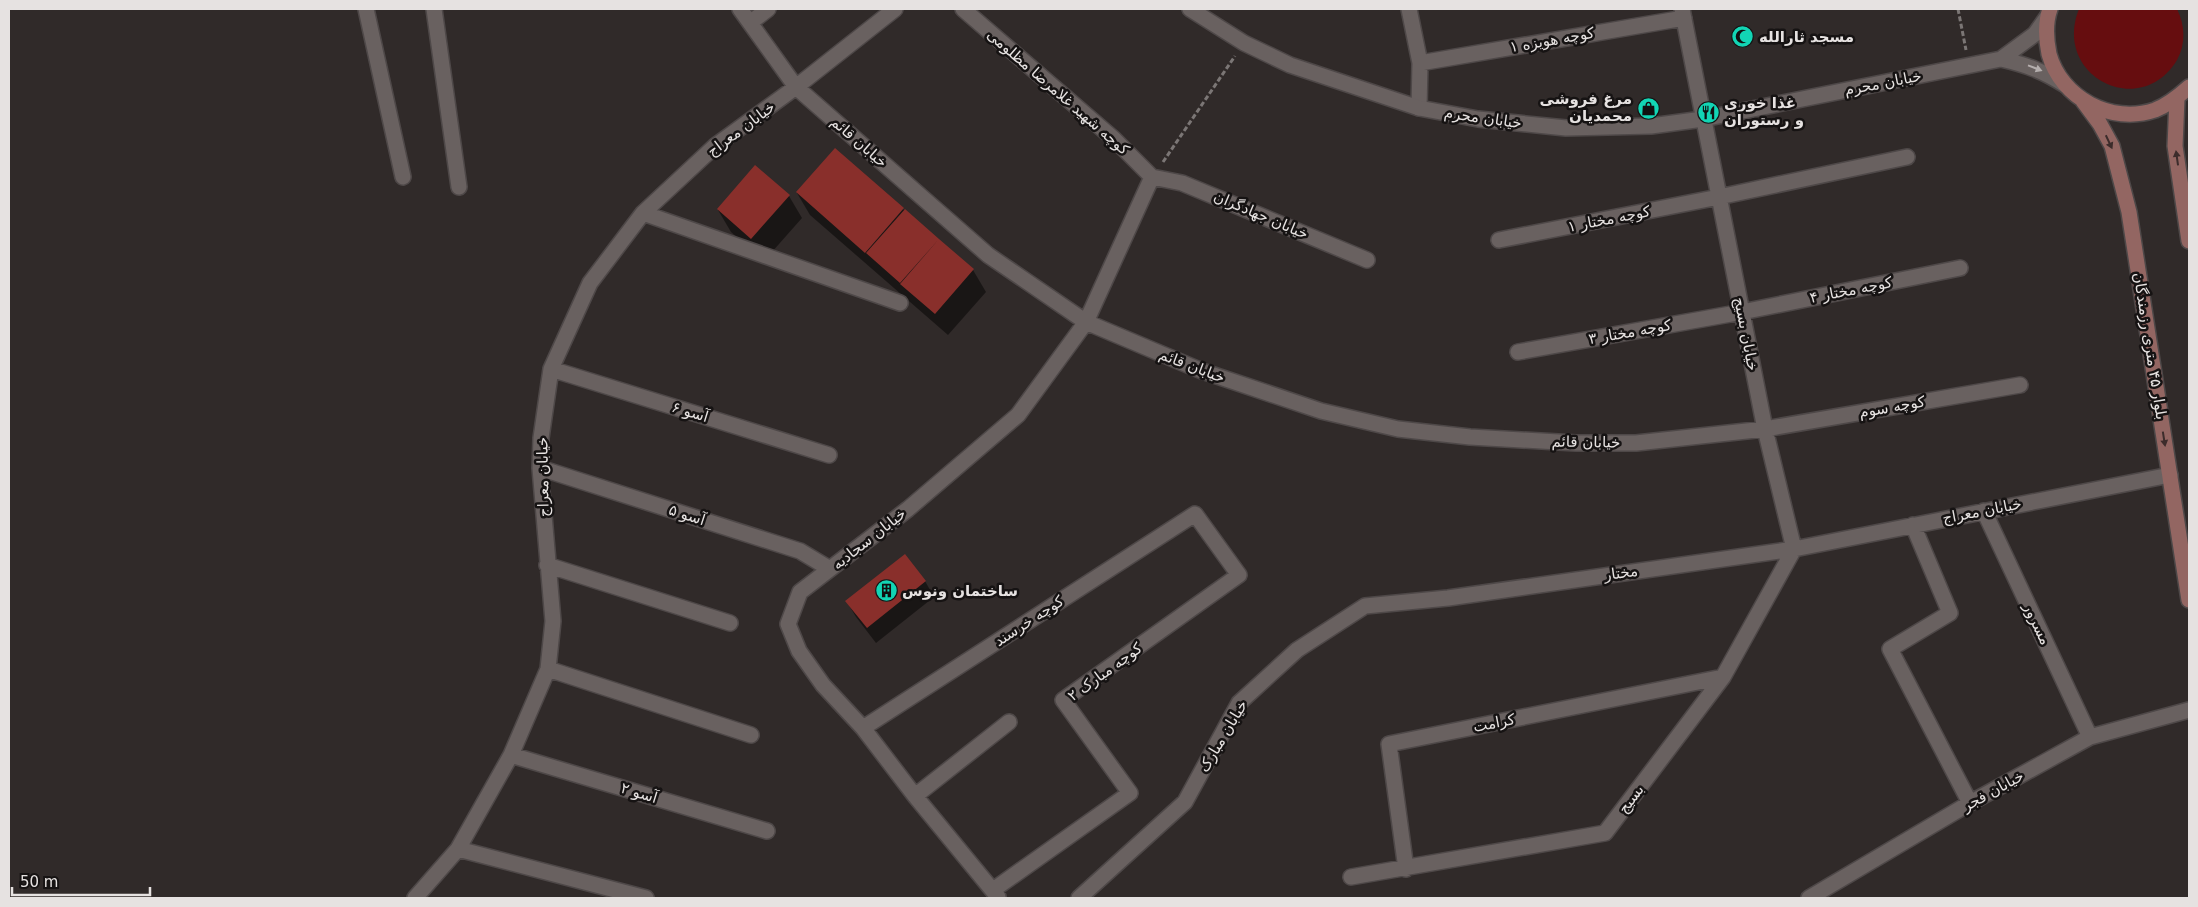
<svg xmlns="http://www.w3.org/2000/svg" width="2198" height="907" font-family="'DejaVu Sans',Cairo,sans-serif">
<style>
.green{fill:#660d0f}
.shadow{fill:#0007}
.building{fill:#892f2b}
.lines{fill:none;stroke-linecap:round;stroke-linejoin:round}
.minor-casing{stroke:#4e4848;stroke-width:18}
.tertiary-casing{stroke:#4e4848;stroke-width:18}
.secondary-casing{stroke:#4e4848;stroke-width:18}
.path{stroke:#7b7675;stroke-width:3;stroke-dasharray:5 2.5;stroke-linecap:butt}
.minor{stroke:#696160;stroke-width:15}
.tertiary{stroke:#696160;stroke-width:15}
.secondary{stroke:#936662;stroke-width:15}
.oneway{fill:#b4aead}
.oneway2{fill:#3c2c2b}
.labels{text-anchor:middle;stroke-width:5;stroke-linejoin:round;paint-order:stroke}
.poi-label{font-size:15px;font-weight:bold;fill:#e6e2e1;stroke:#161313;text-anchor:start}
.street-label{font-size:15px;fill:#e6e2e1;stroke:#161313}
</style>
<rect width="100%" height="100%" fill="#302a29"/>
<path class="green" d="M2079,9H2177C2185,25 2186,44 2177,60C2140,121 2052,76 2079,9Z"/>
<path class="shadow" d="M835,150L973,270L986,292L948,335L810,215L797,193Z
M789,196L802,218L764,261L731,232L718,210Z
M925,581L934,597L876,643L856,617L847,602Z"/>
<path class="building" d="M835,148L904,208L865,253L796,192Z
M755,165L790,195L751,239L717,209Z
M905,209L939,239L900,283L866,253Z
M939,239L974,269L935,314L900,284Z
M905,554L926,581L867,628L845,601Z"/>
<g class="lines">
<defs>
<path id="minor" d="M366,9L403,177
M434,9L459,187
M740,9L796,87L988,255L1086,322L1202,371L1321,411L1398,429L1470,437L1576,443H1636L1765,429L2020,385
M963,9L1114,139L1152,177
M1409,9L1420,63L1419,108
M1682,9L1765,429L1794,549
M750,23L768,9
M1420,63L1684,18
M1152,177L1182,183L1367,260
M643,213L900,303
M1499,240L1719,197L1907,157
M1518,352L1742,312L1960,268
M551,369L829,455
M540,468L800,551L830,569
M1984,511L2090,737
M1913,525L1950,613L1890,649L1970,803
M547,565L730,623
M548,669L751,735
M863,728L1195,514L1239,575L1063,700L1130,793L993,890
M511,755L767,831
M915,796L1009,722
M458,849L646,898
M1406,869L1389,744L1723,677
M1351,877L1605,833L1723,677L1794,549
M998,897L915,796L863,728L823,685L799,651L788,624L800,592L908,509L1018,415L1086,322L1152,177
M415,898L458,849L511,755L548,669L553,621L540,468L541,438L551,369L590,283L643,213L715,146L796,87L895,9
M1079,898L1185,802L1239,703L1297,650L1365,606L1448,598L1794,549L2170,475
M1809,898L1970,803L2090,737L2189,710"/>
<path id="tertiary" d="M1190,9L1244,43L1290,65L1419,108L1478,119L1566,128L1651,126L1703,119L2001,59L2035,34L2047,17
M2001,59C2027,65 2043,71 2065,85"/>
<path id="secondary" d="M2050,9C2045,23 2046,39 2049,54C2061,98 2111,125 2155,110C2168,105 2179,96 2189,87
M2177,99L2175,146L2189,241
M2083,101L2100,124L2112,146L2129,212L2189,600"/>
</defs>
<use href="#minor" class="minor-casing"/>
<use href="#tertiary" class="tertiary-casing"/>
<use href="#secondary" class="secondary-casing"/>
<path class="path" d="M1958,9L1966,50
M1163,162L1235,56"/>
<use href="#minor" class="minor"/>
<use href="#tertiary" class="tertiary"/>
<use href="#secondary" class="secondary"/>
</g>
<defs><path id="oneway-solid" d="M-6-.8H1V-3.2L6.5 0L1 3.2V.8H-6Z" transform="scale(1.25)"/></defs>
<use class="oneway" href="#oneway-solid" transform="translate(2035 68) rotate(21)"/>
<g class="oneway2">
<use href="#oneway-solid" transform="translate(2109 142) rotate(65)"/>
<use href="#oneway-solid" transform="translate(2177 158) rotate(-98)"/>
<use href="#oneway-solid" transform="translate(2164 439) rotate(81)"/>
</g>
<defs>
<symbol id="mosque-disc" viewBox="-11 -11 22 22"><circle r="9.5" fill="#12d5b4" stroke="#161313"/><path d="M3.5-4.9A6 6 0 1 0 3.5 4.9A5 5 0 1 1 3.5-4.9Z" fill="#111"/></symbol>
<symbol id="shop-disc" viewBox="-11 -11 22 22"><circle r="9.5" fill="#12d5b4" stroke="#161313"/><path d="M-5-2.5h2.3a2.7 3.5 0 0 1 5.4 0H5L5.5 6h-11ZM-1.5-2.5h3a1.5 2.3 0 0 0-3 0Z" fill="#111"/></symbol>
<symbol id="restaurant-disc" viewBox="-11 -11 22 22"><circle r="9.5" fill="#12d5b4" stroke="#161313"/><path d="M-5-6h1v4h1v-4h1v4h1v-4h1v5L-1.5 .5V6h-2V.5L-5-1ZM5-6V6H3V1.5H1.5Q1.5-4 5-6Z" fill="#111"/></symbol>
<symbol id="building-disc" viewBox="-11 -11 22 22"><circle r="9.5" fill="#12d5b4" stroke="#161313"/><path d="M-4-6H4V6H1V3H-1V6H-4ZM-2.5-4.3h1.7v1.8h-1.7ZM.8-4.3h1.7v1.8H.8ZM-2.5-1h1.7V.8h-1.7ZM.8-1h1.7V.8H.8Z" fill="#111"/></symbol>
</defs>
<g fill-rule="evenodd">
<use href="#mosque-disc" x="1730" y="24" width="25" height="25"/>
<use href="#shop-disc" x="1636" y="96" width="25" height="25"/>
<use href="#restaurant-disc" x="1696" y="100" width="25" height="25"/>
<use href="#building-disc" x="874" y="578" width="25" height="25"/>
</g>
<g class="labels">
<g class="poi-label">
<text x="1759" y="42">مسجد ثارالله</text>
<text x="1632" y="104" text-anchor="end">مرغ فروشی<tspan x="1632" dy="17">محمدیان</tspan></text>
<text x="1724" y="108">غذا خوری<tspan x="1724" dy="17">و رستوران</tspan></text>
<text x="902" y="596">ساختمان ونوس</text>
</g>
<g class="street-label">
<text transform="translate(1552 40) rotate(-10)" y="5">کوچه هویزه ۱</text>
<text transform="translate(1883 83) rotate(-11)" y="5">خیابان محرم</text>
<text transform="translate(1058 92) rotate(41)" y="5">کوچه شهید غلامرضا مظلومی</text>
<text transform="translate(1483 118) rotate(8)" y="5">خیابان محرم</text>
<text transform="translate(741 129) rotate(-37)" y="5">خیابان معراج</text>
<text transform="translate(859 142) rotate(41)" y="5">خیابان قائم</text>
<text transform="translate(1261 215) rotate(23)" y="5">خیابان جهادگران</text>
<text transform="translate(1609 219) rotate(-11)" y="5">کوچه مختار ۱</text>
<text transform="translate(1851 290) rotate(-11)" y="5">کوچه مختار ۴</text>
<text transform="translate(1630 332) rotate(-10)" y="5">کوچه مختار ۳</text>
<text transform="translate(1746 334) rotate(79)" y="5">خیابان بسیج</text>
<text transform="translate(2150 346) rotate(81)" y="5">بلوار ۴۵ متری رزمندگان</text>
<text transform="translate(1192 366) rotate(21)" y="5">خیابان قائم</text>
<text transform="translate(1892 407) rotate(-10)" y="5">کوچه سوم</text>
<text transform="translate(690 412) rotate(17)" y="5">آسو ۶</text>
<text transform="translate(1586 442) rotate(1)" y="5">خیابان قائم</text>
<text transform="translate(543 477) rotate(-91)" y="5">خیابان معراج</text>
<text transform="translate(1982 511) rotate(-11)" y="5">خیابان معراج</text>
<text transform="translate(687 515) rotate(18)" y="5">آسو ۵</text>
<text transform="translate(869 539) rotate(-38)" y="5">خیابان سجادیه</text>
<text transform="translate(1621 573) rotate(-8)" y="5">مختار</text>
<text transform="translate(1029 621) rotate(-33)" y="5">کوچه خرسند</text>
<text transform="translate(2037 624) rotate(65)" y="5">مسرور</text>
<text transform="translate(1105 672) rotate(-36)" y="5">کوچه مبارک ۲</text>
<text transform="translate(1494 723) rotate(-11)" y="5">کرامت</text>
<text transform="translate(1223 736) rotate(-59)" y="5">خیابان مبارک</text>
<text transform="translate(1993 791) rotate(-29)" y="5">خیابان فجر</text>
<text transform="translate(639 793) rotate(17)" y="5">آسو ۲</text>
<text transform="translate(1631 799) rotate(-53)" y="5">بسیج</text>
</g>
</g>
<rect width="2198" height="907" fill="none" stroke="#e6e2e1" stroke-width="20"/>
<path d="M12 887v8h138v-8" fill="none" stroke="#e6e2e1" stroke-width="2.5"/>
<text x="20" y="887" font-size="15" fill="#e6e2e1" stroke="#161313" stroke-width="4" paint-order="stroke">50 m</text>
</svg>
